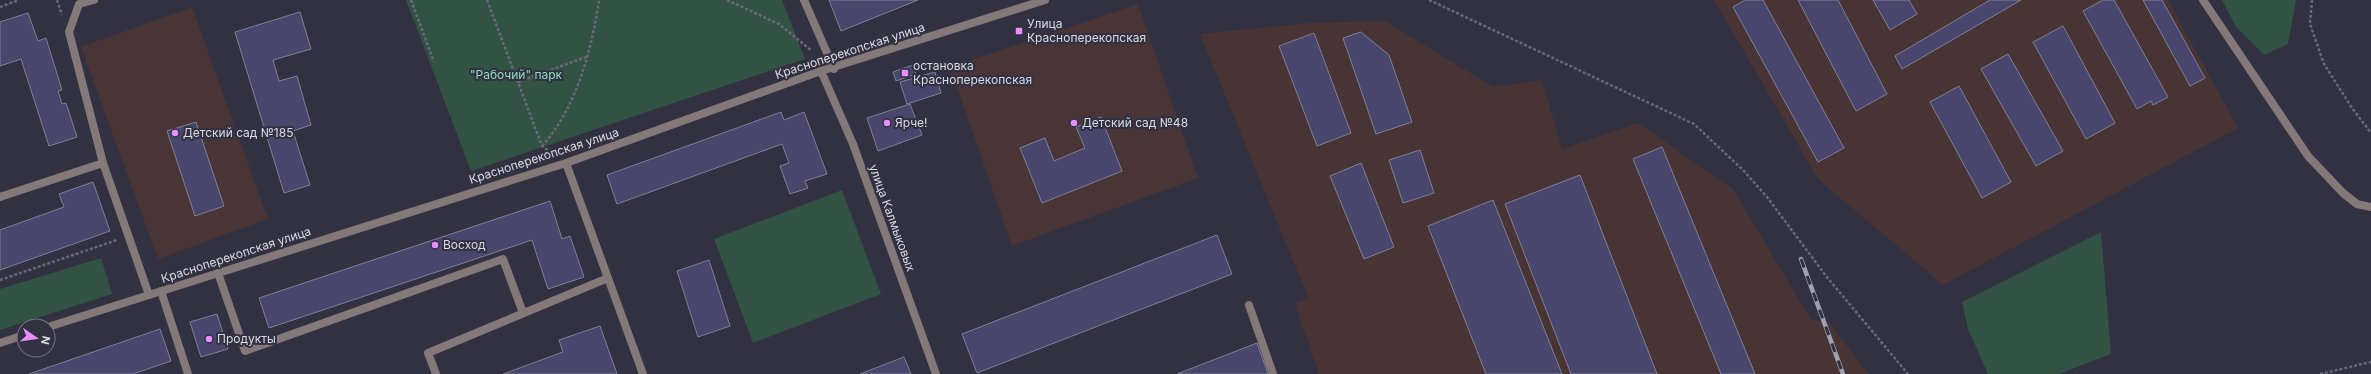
<svg xmlns="http://www.w3.org/2000/svg" width="2371" height="374" font-family="Inter,sans-serif">
<style>
.industrial{fill:#493435}
.education{fill:#493436}
.green{fill:#325244}
.building{fill:#48466d;stroke:#808095}
.lines{fill:none;stroke-linecap:round;stroke-linejoin:round}
.path{stroke:#686877;stroke-width:2.5;stroke-dasharray:3 2;stroke-linecap:butt}
.service{stroke:#847978;stroke-width:8}
.minor{stroke:#847978;stroke-width:8}
.tertiary{stroke:#847978;stroke-width:8}
.rail-casing{stroke:#a0a0ae;stroke-width:4.5}
.rail{stroke:#313142;stroke-width:3;stroke-dasharray:9;stroke-linecap:butt}
.poi-dot{fill:#e88eff;stroke:#313142;stroke-width:1.5}
.labels{text-anchor:middle;stroke-width:4;stroke-linejoin:round;paint-order:stroke}
.poi-label{font-size:12px;fill:#dadae6;stroke:#313142;text-anchor:start}
.street-label{font-size:12px;fill:#dadae6;stroke:#313142}
.park-label{font-size:12px;fill:#8fdfbc;stroke:#313142}
</style>
<rect width="100%" height="100%" fill="#313142"/>
<path class="industrial" d="M1714,0H2168L2238,128L1943,285L1818,179Z
M1385,21L1493,87L1542,80L1562,149L1638,123L1733,189L1811,320L1829,323L1869,374H1319L1295,304L1308,297L1200,34L1310,23Z"/>
<path class="education" d="M1138,4L1198,178L1012,246L950,67Z
M192,7L268,219L158,259L81,47Z"/>
<path class="green" d="M406,0H782L805,59L471,171Z
M2222,0H2296L2288,44L2264,55L2236,27Z
M842,190L881,294L753,343L714,239Z
M2101,232L2111,354L2059,374H1988L1968,329L1962,302Z
M101,258L112,294L0,330V289Z"/>
<path class="building" d="M829,0H918L841,31Z
M1745,0H1763L1844,148L1818,162L1733,7Z
M1798,0H1838L1887,94L1856,111Z
M1873,0H1909L1917,14L1890,30Z
M1990,0H2021L1902,69L1895,56Z
M2103,0H2114L2168,97L2153,105L2151,101L2137,109L2083,11Z
M2143,0H2162L2205,78L2190,86Z
M300,12L311,49L273,60L279,81L297,76L311,125L293,131L310,185L284,193L235,32Z
M28,13L38,41L46,38L62,90L58,91L62,104L66,103L77,137L49,146L21,59L0,66V22Z
M2063,26L2115,123L2086,139L2033,42Z
M1361,32L1389,55L1412,122L1376,134L1343,38Z
M1314,33L1351,133L1317,146L1279,46Z
M2008,54L2063,151L2036,166L1981,69Z
M913,65L916,74L896,81L893,72Z
M935,72L941,93L907,104L900,82Z
M1959,86L2011,182L1982,198L1930,102Z
M910,104L922,135L878,151L867,118Z
M781,112L784,120L804,112L827,174L805,181L808,188L790,194L780,166L789,163L782,144L617,204L607,175Z
M1101,117L1122,171L1042,203L1020,148L1045,138L1054,161L1085,148L1076,127Z
M196,122L224,206L195,216L167,131Z
M1662,147L1755,374H1721L1633,159Z
M1420,150L1434,193L1403,203L1389,160Z
M1361,163L1394,247L1364,259L1330,176Z
M1580,175L1657,374H1571L1505,204Z
M93,182L110,231L0,270V230L64,207L59,194Z
M1493,200L1562,374H1486L1428,226Z
M550,201L562,239L570,236L584,277L548,289L532,240L269,328L259,298Z
M1217,235L1232,274L977,373L962,334Z
M709,260L730,326L698,337L677,271Z
M217,314L228,349L201,357L190,322Z
M600,326L617,374H503L563,352L559,340Z
M160,329L171,361L133,374H29Z
M1257,343L1268,374H1177Z
M904,357L911,374H860Z"/>
<g class="lines">
<path class="path" d="M57,0L62,15
M411,0L434,62
M487,0L542,146L553,154
M727,0L779,24L812,51
M1429,0L1694,124L1743,170L1767,197L1826,276L1908,374
M2312,0L2310,24L2324,64L2352,108L2371,133
M0,7L19,0
M518,82L586,57
M542,146C576,109 592,49 599,0
M0,280L117,240
M2320,374L2371,362"/>
<path class="service" d="M94,0L79,4L69,32L103,163
M804,0L834,69
M2203,0L2308,156L2343,193L2357,204L2371,207
M821,71L853,144L936,374
M0,197L103,163L149,295
M218,273L245,351L503,259L523,313
M161,291L188,374
M436,374L428,353L608,278"/>
<path class="minor" d="M1249,305L1273,374"/>
<path class="tertiary" d="M566,163L643,374
M48,327L566,163L821,71L1045,0
M0,343L24,335"/>
<defs>
<path id="rail" d="M1801,259L1843,374"/>
</defs>
<use href="#rail" class="rail-casing"/>
<use href="#rail" class="rail"/>
</g>
<g class="poi-dot">
<rect x="1015" y="27" width="8" height="8" rx="2"/>
<rect x="901" y="69" width="8" height="8" rx="2"/>
<circle cx="887" cy="123" r="4"/>
<circle cx="1074" cy="123" r="4"/>
<circle cx="175" cy="133" r="4"/>
<circle cx="435" cy="245" r="4"/>
<circle cx="209" cy="339" r="4"/>
</g>
<g class="labels">
<g class="poi-label">
<text x="1027" y="28">Улица<tspan x="1027" dy="14">Красноперекопская</tspan></text>
<text x="913" y="70">остановка<tspan x="913" dy="14">Красноперекопская</tspan></text>
<text x="895" y="127">Ярче!</text>
<text x="1082" y="127">Детский сад №48</text>
<text x="183" y="137">Детский сад №185</text>
<text x="443" y="249">Восход</text>
<text x="217" y="343">Продукты</text>
</g>
<g class="street-label">
<text transform="translate(850 51) rotate(-18)" y="4">Красноперекопская улица</text>
<text transform="translate(544 156) rotate(-18)" y="4">Красноперекопская улица</text>
<text transform="translate(892 218) rotate(70)" y="4">улица Калмыковых</text>
<text transform="translate(236 255) rotate(-18)" y="4">Красноперекопская улица</text>
</g>
<g class="park-label">
<text x="516" y="79">"Рабочий" парк</text>
</g>
</g>
<g transform="translate(36 338) rotate(103)"><circle r="19" fill="#313142" stroke="#757584"/>
<path d="M0-3L7 15L0 10L-7 15Z" fill="#e88eff"/>
<text y="-6" font-size="11" font-weight="bold" text-anchor="middle" fill="#dadae6">N</text>
</g>
</svg>
